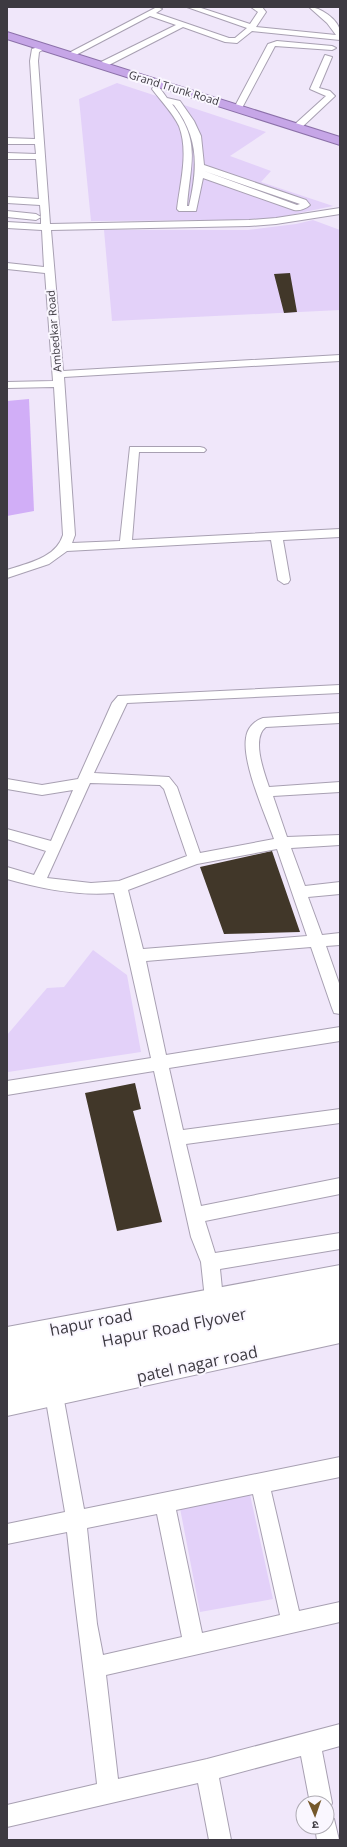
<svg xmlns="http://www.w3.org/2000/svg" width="347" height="1847" font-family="'Open Sans','Noto Sans Devanagari',sans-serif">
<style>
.green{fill:#e3d1f9}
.water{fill:#d1aef7}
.building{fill:#413729}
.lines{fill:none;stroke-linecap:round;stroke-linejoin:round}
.minor-casing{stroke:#a8a0b2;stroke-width:2}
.tertiary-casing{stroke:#a8a0b2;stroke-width:2}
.secondary-casing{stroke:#a8a0b2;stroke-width:2}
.trunk-casing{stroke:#8c71a9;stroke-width:2}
.minor{fill:#fff;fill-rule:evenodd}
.tertiary{fill:#fff;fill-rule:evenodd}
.secondary{fill:#fff;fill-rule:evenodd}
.trunk{fill:#c6a6e7;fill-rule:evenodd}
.labels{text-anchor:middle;stroke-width:4;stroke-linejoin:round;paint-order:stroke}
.far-street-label{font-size:11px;fill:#3d3a41;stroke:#faf7ff}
.near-street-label{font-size:16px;fill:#3d3a41;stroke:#faf7ff}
</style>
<rect width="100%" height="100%" fill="#f0e7fa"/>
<path class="green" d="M117,83L266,132L230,156L271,171L261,182L333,206L266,220L91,221L79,99Z
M313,220L340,230V310L112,321L104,230H248L296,224Z
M93,950L127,975L141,1052L8,1072L7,1035L47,988L64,987Z
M249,1490L273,1599L200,1612L179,1503Z"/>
<path class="water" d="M29,399L34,511L7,516V401Z"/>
<path class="building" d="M290,273L297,312L284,313L274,274Z
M272,851L300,932L224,934L200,867Z
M135,1083L141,1109L133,1111L162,1222L117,1231L85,1093Z"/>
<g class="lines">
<defs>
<path id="minor" d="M157,7L162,9L156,13L229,38H235L247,28L187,7H198L250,24L258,12L251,7H262L266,12L256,27L336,35L327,23L309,7C320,7 338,19 340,31C341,34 340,37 340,40L252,31L237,43L225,42L183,27L105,67H99V63L176,25L150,16L72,57L65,55Z
M277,41L332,46L336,48L332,50L275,46L242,108L238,110H235L234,108L268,44Z
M44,45L48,47L39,52L38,61L50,224L249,220L276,218L340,208V214L276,224L249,226L51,230L63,371L340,355V361L64,377L75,535L72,543L120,541L130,447H200L204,448L206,450L204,452H139L132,540L340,529V537L283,540L290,580L288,583L284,584L278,580L271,540L67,551L49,564L7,578V570C28,563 56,558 63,535L54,387L7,388V382L53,381L45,273L7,269V263L44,267L42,230L7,228V222L41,224V217L36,220L7,217V211L36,214L41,217L40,205L7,203V197L39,199L36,159H7V153L36,154L35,144H7V138L35,139L30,61L32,49Z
M325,55L332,57L319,88L330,91L335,96L300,129H294V125L326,96L310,89Z
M153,87H159L167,98L180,101L194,121L201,136L204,165L306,200L310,205C306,209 299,211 294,210L203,178L196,211H179L177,209C180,183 189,152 179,126C173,113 161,101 152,89ZM172,104L174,105C199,138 198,167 189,206H187C190,163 202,142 172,104ZM204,171L300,204L297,205Z
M340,685V693L127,703L94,773L169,777L177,787L200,853L274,839C265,814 242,763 246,738C247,728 254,721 263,718L340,713V723L266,727C251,738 264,772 269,787L340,782V792L273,796L287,837L340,835V845L291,848L305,886L340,882V894L308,897L322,935L340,933V945L326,946L340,986V1014L334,1013L332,1008L311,947L146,961L166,1055L340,1027V1041L169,1068L183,1130L340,1109V1123L186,1144L201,1206L340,1178V1194L205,1221L215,1253L340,1233V1249L220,1269L223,1299L220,1305L214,1307L208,1305L205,1299L201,1262L191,1237L154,1071L7,1095V1081L151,1058L114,893C77,896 42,889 7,879V867L34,875L46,851L7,839V829L51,841L73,790L42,795L7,789V779L42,785L78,779L112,703L118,696ZM90,783L160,785L164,789L187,856L119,881L91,883L47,878ZM277,849L307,936L143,949L128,890L197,864Z
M54,1386L61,1388L63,1395L84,1509L340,1457V1477L271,1491L299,1611L340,1602V1622L106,1675L118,1779L207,1759L340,1724V1746L322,1751L332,1803L329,1811L327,1812V1803H310L301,1756L219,1778L231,1840H209L198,1783L7,1827V1805L97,1784C88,1700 76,1616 67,1532L7,1544V1524L65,1512L45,1395L47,1388ZM253,1494L280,1615L202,1633L176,1510ZM157,1514L182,1637L103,1655L97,1624L87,1528Z
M327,1816L334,1819L339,1840H317L315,1827H327Z"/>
<path id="tertiary" d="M340,1265V1285L7,1349V1327Z
M340,1323V1343L7,1416V1394Z"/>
<path id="secondary" d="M340,1282V1306L323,1309L340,1306V1330L7,1395V1346Z"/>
<path id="trunk" d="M7,32L340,137V145L7,39Z"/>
</defs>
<use href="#minor" class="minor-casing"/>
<use href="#tertiary" class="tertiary-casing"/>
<use href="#secondary" class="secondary-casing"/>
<use href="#trunk" class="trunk-casing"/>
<use href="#minor" class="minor"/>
<use href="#tertiary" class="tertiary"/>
<use href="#secondary" class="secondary"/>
<use href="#trunk" class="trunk"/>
</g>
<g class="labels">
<g class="far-street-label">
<text transform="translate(174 88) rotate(17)" y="4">Grand Trunk Road</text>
<text transform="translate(54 331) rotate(-95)" y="4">Ambedkar Road</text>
</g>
<g class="near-street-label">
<text transform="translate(91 1322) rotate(-11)" y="6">hapur road</text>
<text transform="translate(174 1327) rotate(-11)" y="6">Hapur Road Flyover</text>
<text transform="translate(197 1364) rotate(-12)" y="6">patel nagar road</text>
</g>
</g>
<rect width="347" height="1847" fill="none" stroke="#3d3a41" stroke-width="16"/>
<g transform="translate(315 1815) rotate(178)"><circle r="19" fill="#faf7ff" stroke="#aeabb3"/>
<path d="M0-3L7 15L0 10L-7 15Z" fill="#75582c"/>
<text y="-6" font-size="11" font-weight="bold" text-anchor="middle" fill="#3d3a41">उ</text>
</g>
</svg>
